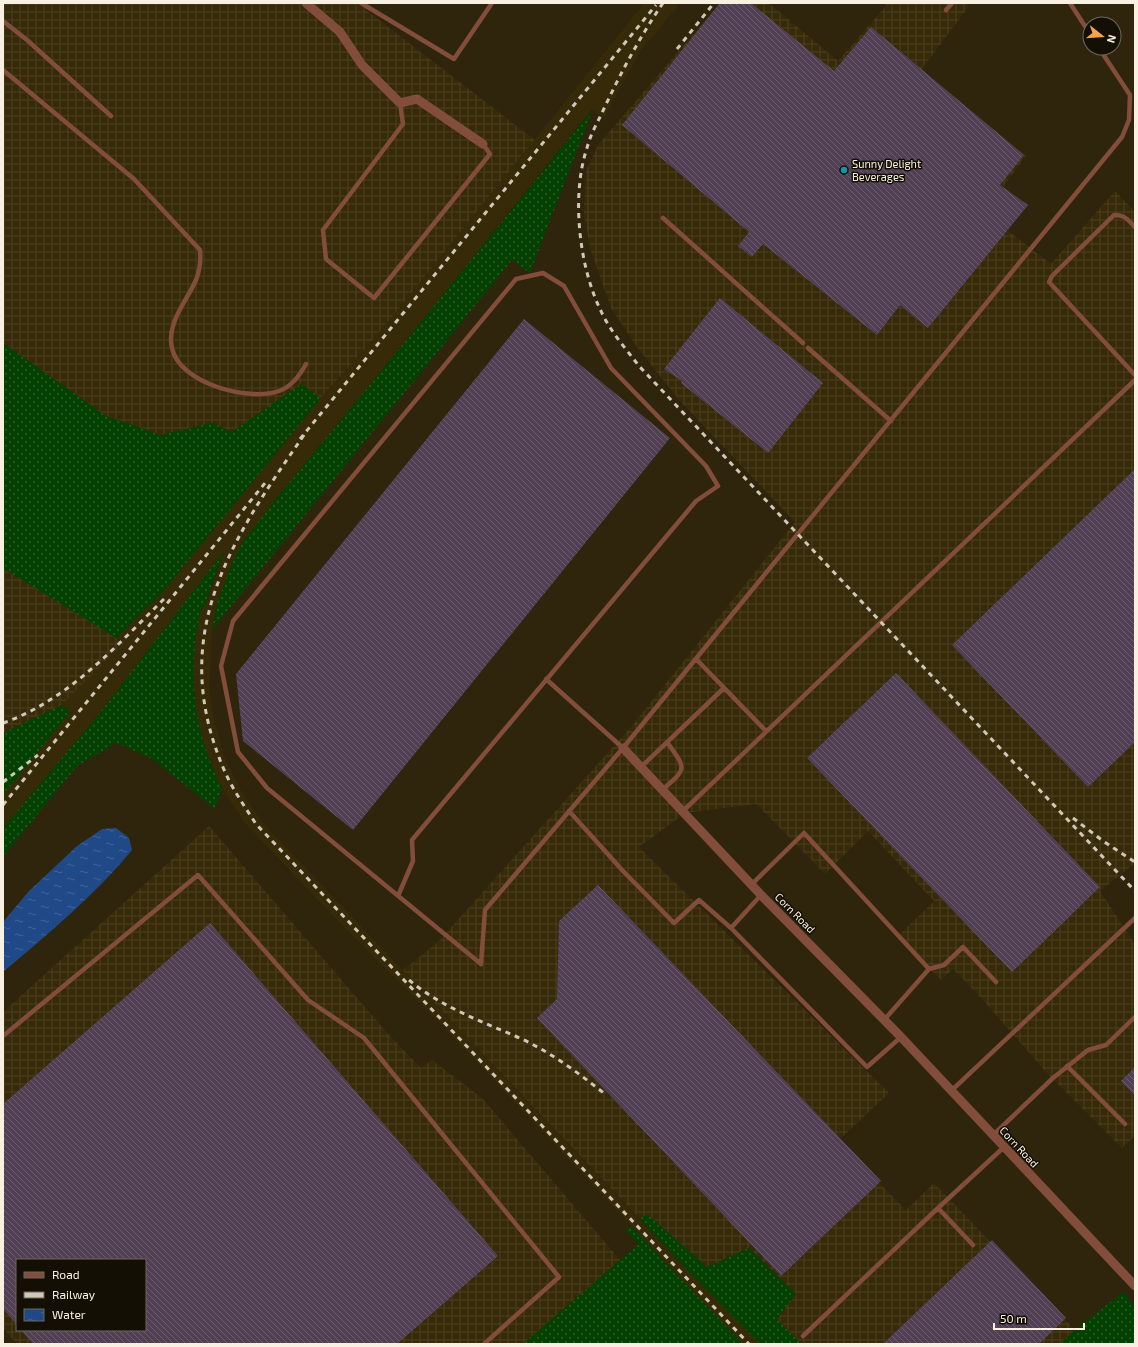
<svg xmlns="http://www.w3.org/2000/svg" width="1138" height="1347" font-family="'Exo 2',sans-serif">
<style>
.industrial{fill:url(#industrial-grid);fill-rule:evenodd}
.built{fill:#372a09}
.grass{fill:url(#grass-dots)}
.water{fill:url(#water-ripples)}
.building{fill:url(#building-back-hatch)}
.lines{fill:none;stroke-linecap:round;stroke-linejoin:round}
.lane{stroke:#824d3b;stroke-width:4.5}
.street{stroke:#824d3b;stroke-width:9}
.rail{stroke:#d0c8b8;stroke-width:3;stroke-dasharray:5 5;stroke-linecap:butt}
.culture-dot{fill:#0f9aa8;stroke:#130f05;stroke-width:1.5}
.labels{text-anchor:middle;stroke-width:3;stroke-linejoin:round;paint-order:stroke}
.poi-label{font-size:11px;fill:#f8f1e2;stroke:#130f05;text-anchor:start}
.street-label{font-size:11px;fill:#f8f1e2;stroke:#130f05}
</style>
<defs>
<pattern id="industrial-grid" width="8" height="8" patternUnits="userSpaceOnUse"><rect width="8" height="8" fill="#372a09"/><path d="M0 4h8M4 0v8" fill="none" stroke="#4b3f21"/></pattern>
<pattern id="grass-dots" width="8" height="8" patternUnits="userSpaceOnUse"><rect width="8" height="8" fill="#044000"/><path d="M2 2h.1M6 6h.1" fill="none" stroke="#295c25" stroke-width="1.8" stroke-linecap="round"/></pattern>
<pattern id="water-ripples" width="26" height="14" patternUnits="userSpaceOnUse"><rect width="26" height="14" fill="#204987"/><path d="M2 4q2-2 4 0t4 0M15 11q2-2 4 0t4 0" fill="none" stroke="#416498"/></pattern>
<pattern id="building-back-hatch" width="6" height="6" patternUnits="userSpaceOnUse"><rect width="6" height="6" fill="#513f54"/><path d="M-1 5l2 2M0 0l6 6M5-1l2 2" fill="none" stroke="#6b5b6c"/></pattern>
</defs>
<rect width="100%" height="100%" fill="#2f250c"/>
<path class="industrial" d="M3,3H357L535,140L385,326L321,398L301,384L232,432L212,423L161,435L106,416L3,343Z
M720,3H769L838,61L886,6L885,3H965L969,6L921,70L1026,156L1002,188L1027,207L1007,230L1051,264L1115,191L1135,212V863L1100,891L1135,944V1136L1122,1148L1046,1072L982,999L953,969L941,980L898,936L934,901L868,831L825,874L756,804L685,813L639,847L889,1093L838,1141L906,1210L934,1183L1075,1330L1060,1344H801L777,1319L796,1294L749,1248L707,1267L647,1214L640,1219L403,970L438,942L631,727L795,522L679,400L637,347L611,308L590,248L584,213L586,171L598,145Z
M3,568L125,642L62,705L3,733Z
M209,826L389,1035L421,1068L432,1060L482,1098L620,1260L523,1344H17L3,1328V1012ZM17,1260H145V1330H17Z"/>
<path class="built" d="M644,3H677L679,5L639,53L604,118L592,109L400,348L275,500L217,604L212,630L209,688L214,720L224,756L241,791L263,823L693,1276L760,1344H743L443,1026L334,917L244,822L222,788L205,749L196,712L192,666L195,637L201,609L205,607L224,553L99,714L3,828V795L71,711L62,705L124,643L116,638L161,594L321,398L385,326Z"/>
<path class="grass" d="M593,109L530,273L512,260L212,630L217,604L230,568L242,543L275,500L400,348Z
M3,343L106,416L161,435L212,423L232,432L301,384L321,398L161,594L116,638L3,568Z
M224,551L206,601L205,608L201,609C187,674 192,728 222,788L215,809L151,758L116,743L77,766L3,857V828L99,714Z
M62,705L71,711L3,795V733Z
M647,1214L707,1267L749,1248L796,1294L777,1319L801,1344H760L693,1276L640,1219Z
M631,1226L728,1328L743,1344H523L639,1244L626,1231Z
M1123,1292L1135,1306V1344H1060L1075,1330Z"/>
<path class="water" d="M116,828L129,838L132,850C94,896 48,934 3,972V922L29,891L77,846L102,829Z"/>
<path class="building" d="M720,3H751L834,71L871,27L1024,155L1000,185L1028,205L928,328L900,305L877,335L763,244L752,257L738,246L749,232L622,125Z
M720,298L823,383L768,453L681,383L682,381L664,369Z
M524,319L670,438L353,830L243,741L236,674Z
M1135,469V742L1088,787L952,645Z
M896,673L1100,887L1012,972L807,758Z
M598,885L881,1181L781,1276L537,1018L557,999L559,921Z
M210,923L498,1256L397,1344H33L21,1330H145V1260H17V1325L3,1309V1104Z
M1135,1067V1096L1121,1081Z
M992,1240L1066,1318L1039,1344H883Z"/>
<g class="lines">
<path class="lane" d="M361,3L454,59L492,3
M1070,3L1090,34
M946,10L952,3
M3,21L27,40L111,116
M3,70L134,179L200,250C201,261 200,270 196,280C187,301 166,323 172,348C179,383 248,402 279,391C291,387 300,375 306,364
M400,103L403,124L323,230L326,259L374,298L490,154L483,144
M663,218L803,343
M1135,227C1128,220 1124,214 1114,215L1052,276L1049,282L1135,375
M808,348L891,421
M696,659L766,731
M546,679L623,748
M641,767L724,688
M662,790C688,768 686,769 667,742
M569,811L623,871L674,923L699,900L731,928L867,1067L901,1037
M683,811L1135,380
M751,885L804,833L929,969
M398,896L413,861L412,840L696,501L718,486L706,466L611,368L564,286L543,273L516,279L233,621L221,666L238,752L267,788L481,964
M731,928L761,895
M481,964L485,910L623,748L1122,137L1129,120L1130,95L1099,48
M884,1020L929,969L944,965L963,947L996,982
M3,1036L198,875L308,1000L364,1038L559,1277L484,1344
M1067,1066L1125,1124
M951,1091L1135,918
M992,1136L1053,1078L1088,1050L1106,1045L1135,1017
M973,1245L938,1208L1003,1148
M803,1336L938,1208"/>
<path class="street" d="M306,3L340,32L362,65L400,103L417,99L483,144
M623,748L761,895L901,1037L1135,1286"/>
<path class="rail" d="M663,3C639,38 619,76 601,115C596,125 590,136 587,148C571,195 579,267 601,311C610,331 626,349 639,366L1135,891
M677,49L714,3
M304,435C229,543 166,637 225,772C233,790 245,807 256,824L749,1344
M300,439L656,5
M3,723C69,700 117,645 166,597
M3,782L38,755
M3,805L265,483
M1073,818L1103,841L1135,862
M409,980C440,1006 478,1020 515,1036C548,1050 577,1072 605,1094"/>
</g>
<circle class="culture-dot" cx="844" cy="170" r="4"/>
<g class="labels">
<g class="poi-label">
<text x="852" y="168">Sunny Delight<tspan x="852" dy="13">Beverages</tspan></text>
</g>
<g class="street-label">
<text transform="translate(795 913) rotate(45)" y="4">Corn Road</text>
<text transform="translate(1019 1147) rotate(47)" y="4">Corn Road</text>
</g>
</g>
<rect width="1138" height="1347" fill="none" stroke="#f8f1e2" stroke-width="8"/>
<rect x="16" y="1259" width="130" height="72" fill="#130f05" stroke="#6f695d"/>
<rect x="24" y="1272" width="20" height="6" fill="#824d3b" stroke="#6f695d"/>
<text x="52" y="1279" font-size="12" fill="#f8f1e2">Road</text>
<rect x="24" y="1292" width="20" height="6" fill="#d0c8b8" stroke="#6f695d"/>
<text x="52" y="1299" font-size="12" fill="#f8f1e2">Railway</text>
<rect x="24" y="1309" width="20" height="12" fill="url(#water-ripples)" stroke="#6f695d"/>
<text x="52" y="1319" font-size="12" fill="#f8f1e2">Water</text>
<g transform="translate(1102 36) rotate(107)"><circle r="19" fill="#130f05" stroke="#6f695d"/>
<path d="M0-3L7 15L0 10L-7 15Z" fill="#f7a248"/>
<text y="-6" font-size="11" font-weight="bold" text-anchor="middle" fill="#f8f1e2">N</text>
</g>
<path d="M994 1323v6h90v-6" fill="none" stroke="#f8f1e2" stroke-width="2"/>
<text x="1000" y="1323" font-size="12" fill="#f8f1e2" stroke="#130f05" stroke-width="3" paint-order="stroke">50 m</text>
</svg>
